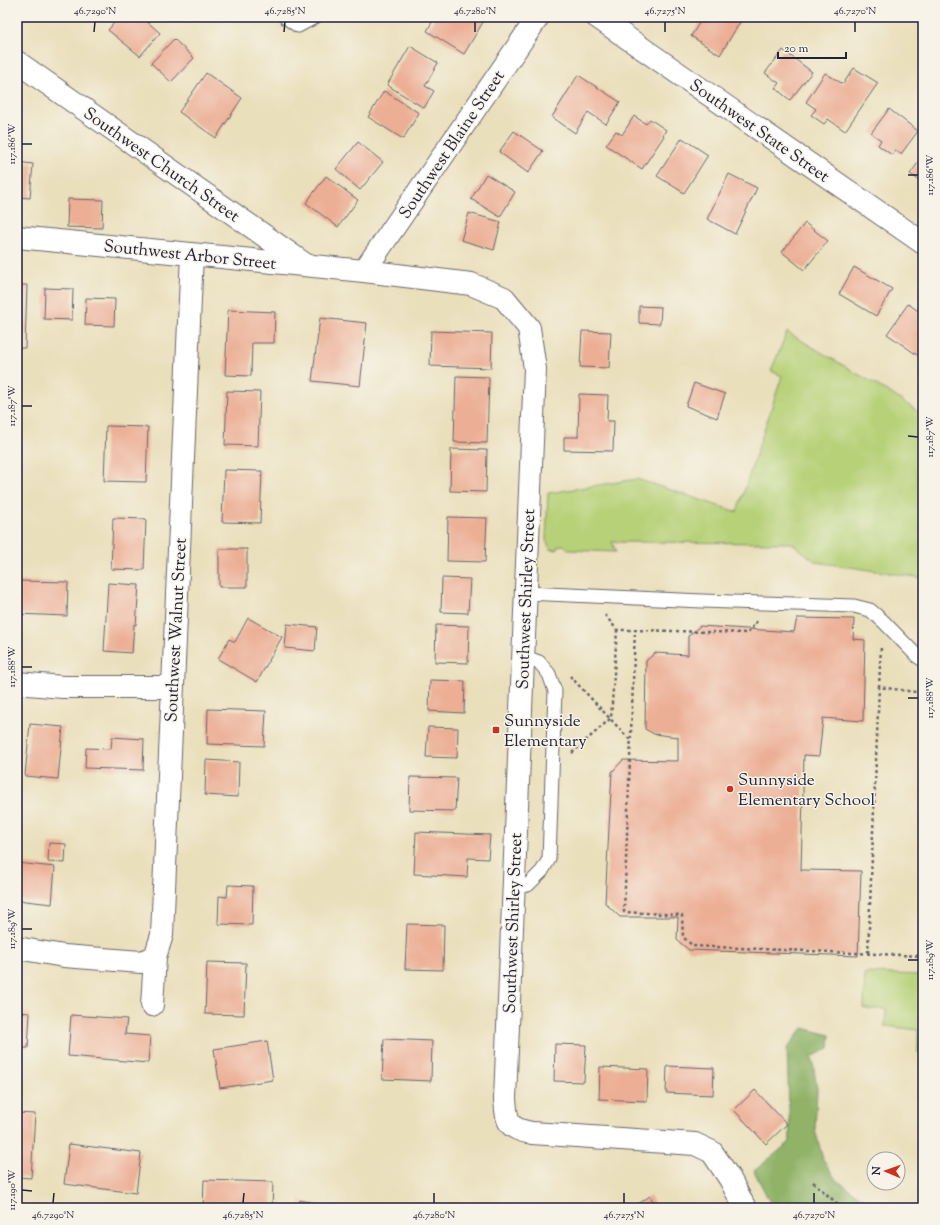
<svg xmlns="http://www.w3.org/2000/svg" width="940" height="1225" font-family="'Sorts Mill Goudy',serif">
<style>
.green{fill:#b6d177;stroke:#6c7a59}
.forest{fill:#90b368;stroke:#596a52}
.building{fill:#ecaf95}
.lines{fill:none;stroke-linecap:round;stroke-linejoin:round}
.lane-casing{stroke:#686468;stroke-width:15}
.street-casing{stroke:#686468;stroke-width:24}
.path{stroke:#686468;stroke-width:2.5;stroke-dasharray:3 3;stroke-linecap:butt}
.lane{stroke:#fff;stroke-width:13}
.street{stroke:#fff;stroke-width:22}
.ticks{fill:none;stroke:#22223b;stroke-width:1.5}
.poi-dot{fill:#c8321e;stroke:#f7f3e8;stroke-width:1.5}
.labels{text-anchor:middle;stroke-width:3;stroke-linejoin:round;paint-order:stroke}
.street-label{font-size:17px;fill:#22223b;stroke:#f7f3e8}
.poi-label{font-size:17px;fill:#22223b;stroke:#f7f3e8;text-anchor:start}
.neatline{fill:none;stroke:#22223b;stroke-width:1.5}
.ticks-label{font-size:10px;text-anchor:middle;fill:#22223b}
</style>
<rect width="100%" height="100%" fill="#f7f3e8"/>
<filter id="ink" filterUnits="userSpaceOnUse"><feTurbulence type="fractalNoise" baseFrequency=".025" numOctaves="2"/><feDisplacementMap in="SourceGraphic" scale="8" xChannelSelector="R" yChannelSelector="G"/><feConvolveMatrix kernelMatrix="1 2 1 2 8 2 1 2 1" color-interpolation-filters="sRGB"/></filter>
<filter id="wash" filterUnits="userSpaceOnUse"><feTurbulence type="fractalNoise" baseFrequency=".012" numOctaves="4" result="noise"/><feDisplacementMap in="SourceGraphic" scale="16" xChannelSelector="R" yChannelSelector="G"/><feGaussianBlur stdDeviation="0.9" result="paint"/><feColorMatrix in="noise" values="0 0 0 0 0 0 0 0 0 0 0 0 0 0 0 0 0 1.4 0 .05"/><feComposite in="paint" operator="in"/></filter>
<g filter="url(#wash)">
<rect width="100%" height="100%" fill="#eadfbb"/>
<path class="green" d="M787,332L890,393L923,415V578L816,562L792,543L612,542L616,552L569,550L564,545L558,546L557,550L550,549L546,540L548,493L637,479L737,512L782,376L771,371Z
M865,973L923,975V1053H918V1030L885,1026L886,1009H864Z"/>
<path class="forest" d="M803,1028L830,1035L829,1048L812,1057L817,1089L815,1130L823,1159L836,1180L877,1208H773L754,1171L790,1142L787,1048Z"/>
<g id="blocks">
<path class="building" d="M119,17H142L160,33L140,56L108,30Z
M435,17H486L464,54L427,31Z
M703,17H743L720,55L691,36Z
M174,39L194,58L171,82L151,63Z
M410,46L438,63L425,86L434,91L424,108L387,85Z
M783,50L812,72L790,100L775,88L779,83L765,73Z
M854,68L878,83L845,131L828,119L824,124L811,115L816,109L806,102L825,73L843,84Z
M206,73L242,98L216,138L179,112Z
M578,75L620,102L606,124L588,112L575,133L552,117Z
M384,91L419,113L403,139L368,117Z
M889,109L918,131L901,154L895,150L892,155L878,145L881,140L871,133Z
M634,116L646,124L650,119L666,130L663,135L664,136L642,169L606,145L616,131L622,135Z
M514,131L543,151L528,173L499,152Z
M682,138L708,155L684,193L657,176Z
M358,142L383,162L360,190L336,169Z
M923,156V183L910,174Z
M17,162L33,164L30,198L17,197Z
M486,174L515,192L500,217L471,199Z
M729,174L757,188L735,234L707,219Z
M326,176L358,200L338,227L306,203Z
M68,199L103,200L102,228L67,227Z
M469,213L501,222L494,250L461,240Z
M805,223L828,241L804,270L782,252Z
M854,267L892,289L876,316L839,294Z
M17,285H27L25,348H17Z
M45,288L73,289L72,320L44,319Z
M86,298L115,299L114,326L85,325Z
M908,304L923,314V359L887,334Z
M639,306L661,307L660,324L639,323Z
M228,310L275,312L274,343H252L251,376L225,375Z
M320,318L367,323L360,386L312,381Z
M431,331L492,333L491,368L430,366Z
M582,331L611,332L609,368L580,367Z
M456,376L489,377L487,443L454,442Z
M694,383L725,394L717,418L686,406Z
M227,391L260,392L258,446L225,445Z
M579,394L608,395L607,421H614L613,451L564,450V437H578Z
M106,426L148,427L146,482L104,481Z
M451,449L487,450L486,492L450,491Z
M224,470L262,471L260,523L222,522Z
M448,517L487,518L485,562L447,561Z
M113,518L146,519L144,570L111,569Z
M219,549H247V587H219Z
M442,578L470,579L468,613L441,612Z
M18,581L68,582L67,616L17,614Z
M108,583L139,585L136,625L134,624L132,653L104,651Z
M248,618L282,637L257,682L218,659L229,639L235,642Z
M797,618L854,619L853,639L865,640L863,721L823,718L819,756L804,755L801,870L861,871L858,956L689,950L677,940L678,917H620L605,903L612,772L623,760L678,761V737L654,734L645,729L646,661L655,653L688,655V636L700,626L794,632Z
M287,624L317,627L315,651L285,648Z
M436,625L469,626L468,663L435,662Z
M430,680L465,681L464,713L429,711Z
M208,709L266,711L264,746L207,744Z
M30,724L63,727L58,779L25,776Z
M428,727L458,728L457,758L426,757Z
M112,737L144,739L143,770L85,768L86,748L111,749Z
M206,760L239,762L238,797L205,795Z
M410,777L457,778L455,811L409,810Z
M416,832L490,835L488,859L468,858L467,877L414,874Z
M49,843L66,844L65,863L48,862Z
M17,863L55,867L52,904L17,900Z
M228,885L253,886L252,925L218,924L219,896L227,897Z
M407,924L444,925L443,970L405,969Z
M207,962L246,963L244,1015L205,1014Z
M17,1012L30,1013L28,1048H17Z
M71,1015L127,1019L125,1034L150,1036L148,1063L68,1056Z
M384,1039L432,1041L431,1081L382,1079Z
M267,1041L273,1080L220,1088L214,1049Z
M555,1044L586,1045L584,1082L554,1081Z
M667,1066L714,1068L713,1095L666,1093Z
M600,1067L648,1069L647,1101L599,1099Z
M755,1090L787,1124L766,1144L734,1110Z
M17,1113L35,1114L31,1178L17,1177Z
M69,1144L141,1153L136,1193L64,1184Z
M204,1180L273,1182L272,1208H203Z
M650,1196L657,1208H632Z
M300,1200L332,1207V1208H298Z"/>
</g>
</g>
<g filter="url(#ink)">
<use href="#blocks" fill-opacity="0" stroke="#686468" stroke-width="1"/>
<g class="lines">
<defs>
<path id="lane" d="M285,17L298,26L315,17
M526,593L702,601L854,606L870,610L883,621L917,656L923,660
M513,888L528,885L542,871L549,859L555,691L549,674L539,662L523,656"/>
<path id="street" d="M597,17L923,243
M17,62L306,265
M17,237L364,271L471,284L504,298L529,328L535,369L505,1099C507,1123 507,1128 532,1133L695,1144L712,1152L730,1179L745,1208
M364,271L538,17
M17,683L63,687H172
M17,948L64,956L141,962L155,957
M152,1005L155,957L162,935L192,254"/>
</defs>
<use href="#lane" class="lane-casing"/>
<use href="#street" class="street-casing"/>
<path class="path" d="M605,615L617,630H635
M757,621L748,633L635,630L624,912L682,915L683,937L693,946L923,956
M570,676L631,741
M879,687L881,646
M572,753L611,718L617,630
M868,953L879,687L923,693
M813,1182L842,1208"/>
<use href="#lane" class="lane"/>
<use href="#street" class="street"/>
</g>
</g>
<path class="ticks" d="M94,32L95,22M284,32L285,22M475,32V22M665,32V22M855,32V22M22,144H32M908,175H918M22,406H32M908,436L918,437M22,667H32M908,698H918M22,929H32M908,960H918M22,1190L32,1191M53,1203L54,1193M243,1203L244,1193M434,1203V1193M624,1203V1193M814,1203V1193"/>
<g class="poi-dot">
<rect x="492" y="726" width="8" height="8" rx="2"/>
<circle cx="730" cy="789" r="4"/>
</g>
<g class="labels">
<g class="street-label">
<text transform="translate(760 130) rotate(35)" y="6">Southwest State Street</text>
<text transform="translate(451 144) rotate(-56)" y="6">Southwest Blaine Street</text>
<text transform="translate(162 164) rotate(35)" y="6">Southwest Church Street</text>
<text transform="translate(190 254) rotate(6)" y="6">Southwest Arbor Street</text>
<text transform="translate(525 599) rotate(-88)" y="6">Southwest Shirley Street</text>
<text transform="translate(175 630) rotate(-87)" y="6">Southwest Walnut Street</text>
<text transform="translate(512 923) rotate(-88)" y="6">Southwest Shirley Street</text>
</g>
<g class="poi-label">
<text x="504" y="726">Sunnyside<tspan x="504" dy="20">Elementary</tspan></text>
<text x="738" y="785">Sunnyside<tspan x="738" dy="20">Elementary School</tspan></text>
</g>
</g>
<rect width="940" height="1225" fill="none" stroke="#f7f3e8" stroke-width="44"/>
<g transform="translate(886 1171) rotate(272)"><circle r="19" fill="#f7f3e8" stroke="#a29fa3"/>
<path d="M0-3L7 15L0 10L-7 15Z" fill="#c8321e"/>
<text y="-6" font-size="11" font-weight="bold" text-anchor="middle" fill="#22223b">N</text>
</g>
<path d="M778 52v6h68v-6" fill="none" stroke="#22223b" stroke-width="2"/>
<text x="784" y="52" font-size="12" fill="#22223b" stroke="#f7f3e8" stroke-width="3" paint-order="stroke">20 m</text>
<rect x="22" y="22" width="896" height="1181" class="neatline"/>
<g class="ticks-label">
<text x="95" y="14">46.7290°N</text>
<text x="285" y="14">46.7285°N</text>
<text x="475" y="14">46.7280°N</text>
<text x="665" y="14">46.7275°N</text>
<text x="855" y="14">46.7270°N</text>
<text transform="translate(11 144) rotate(-90)" y="4">117.186°W</text>
<text transform="translate(929 175) rotate(-90)" y="4">117.186°W</text>
<text transform="translate(11 406) rotate(-90)" y="4">117.187°W</text>
<text transform="translate(929 437) rotate(-90)" y="4">117.187°W</text>
<text transform="translate(11 667) rotate(-90)" y="4">117.188°W</text>
<text transform="translate(929 698) rotate(-90)" y="4">117.188°W</text>
<text transform="translate(11 929) rotate(-90)" y="4">117.189°W</text>
<text transform="translate(929 960) rotate(-90)" y="4">117.189°W</text>
<text transform="translate(11 1190) rotate(-90)" y="4">117.190°W</text>
<text x="53" y="1218">46.7290°N</text>
<text x="243" y="1218">46.7285°N</text>
<text x="434" y="1218">46.7280°N</text>
<text x="624" y="1218">46.7275°N</text>
<text x="814" y="1218">46.7270°N</text>
</g>
</svg>
